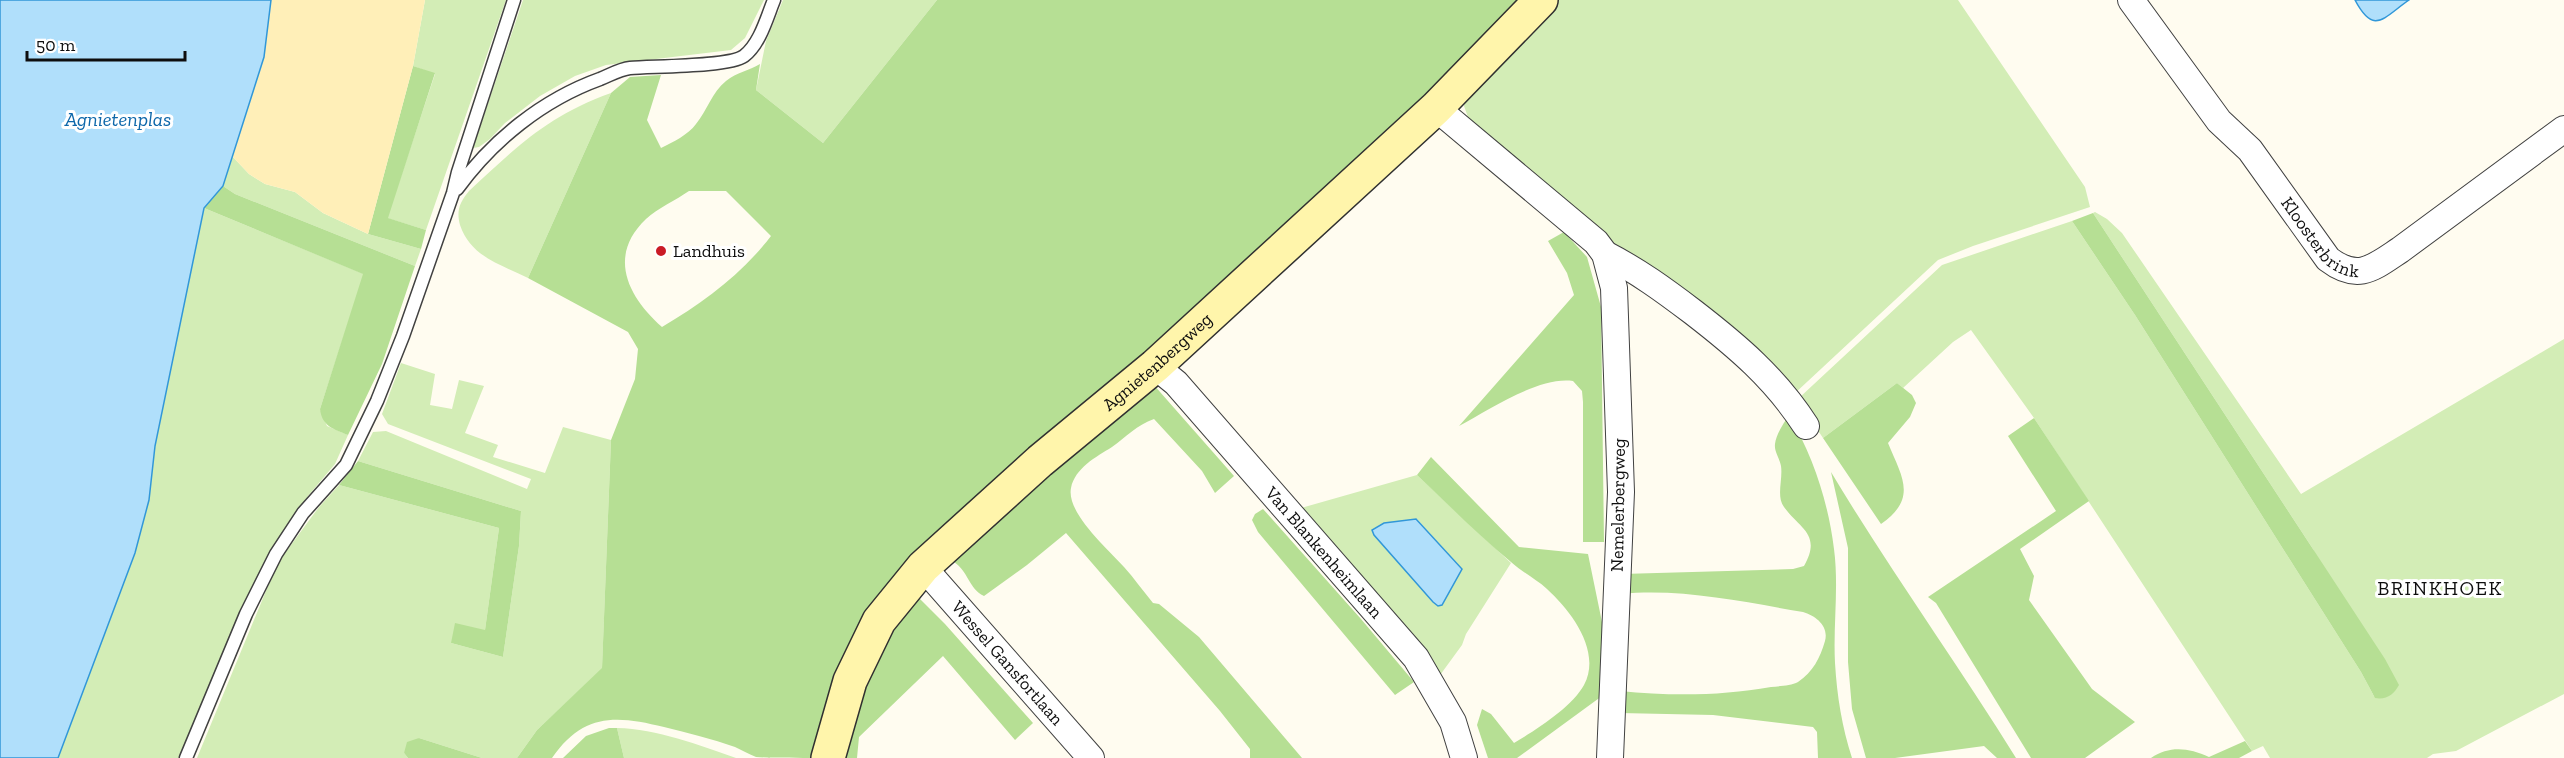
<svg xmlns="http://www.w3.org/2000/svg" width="2564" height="758" font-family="'Zilla Slab',serif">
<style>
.green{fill:#d3edb6;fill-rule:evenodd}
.forest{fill:#b6df94;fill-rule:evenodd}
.sand{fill:#ffefb8}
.water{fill:#b0dffb;stroke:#3197d8;stroke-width:1.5}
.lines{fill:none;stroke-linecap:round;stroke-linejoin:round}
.lane-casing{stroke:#414141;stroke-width:15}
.street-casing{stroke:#414141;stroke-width:28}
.secondary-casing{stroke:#303030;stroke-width:36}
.lane{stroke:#fff;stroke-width:12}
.street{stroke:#fff;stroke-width:26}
.secondary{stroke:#fff5ab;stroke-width:33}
.poi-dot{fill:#ca1b25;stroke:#fff;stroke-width:2}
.labels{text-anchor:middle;stroke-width:6;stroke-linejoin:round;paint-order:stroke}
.street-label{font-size:18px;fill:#0e0e0e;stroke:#fff}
.poi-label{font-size:18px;fill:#0e0e0e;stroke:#fff;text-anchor:start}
.water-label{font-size:20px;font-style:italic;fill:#0d67aa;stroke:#fff}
.neighbourhood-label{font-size:20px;letter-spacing:1.5px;fill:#0e0e0e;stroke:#fff}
</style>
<rect width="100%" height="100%" fill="#fffcf0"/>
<path class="green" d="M425,0H506L426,230L387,218L435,74L413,66Z
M523,0H764L745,38L731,50L606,65L575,76L540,96L505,123L490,139L479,147L473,148Z
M783,0H937L823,143L756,90L766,41Z
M1555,0H1958L2085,187L2090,207L1973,246L1938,260L1793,395L1750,348L1620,248L1469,120L1464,106L1465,96Z
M611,93L528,278C500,264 471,257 460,225C456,210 460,202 469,191C518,146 547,116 611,93Z
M232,156L249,174L265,184L295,192L323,213L368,234L421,249L415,266L235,194L223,186Z
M204,208L364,274L320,409L327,426L348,435L335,464L308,496L263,565L179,758H58L135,553L149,500L155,446Z
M2095,212L2107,219L2122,233L2301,494L2564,339V694L2456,751L2433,754L2427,758H2270L2263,746L2252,751L2034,418L1971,330L1953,342L1903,388L1897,383L1823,438L1799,402V398L1942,265L2072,221L2135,315L2361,672L2375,698L2313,549L2093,213Z
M401,363L435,374L430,405L452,409L459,380L484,386L465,433L498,445L493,457L545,473L563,427L611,440L602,669L537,730L517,758H482L419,738L404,753L408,758H197L268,586L282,557L319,507L339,485L499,528L485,630L451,643L503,657L519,546L521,511L358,461L373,432L386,431L527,489L531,479L388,424L382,414Z
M1417,475L1511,563L1466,634L1462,645L1435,682L1287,512ZM1417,519L1462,569L1442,605L1433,602L1374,535L1384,523Z
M617,728C657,729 699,745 736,758H624Z"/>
<path class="forest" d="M937,0H1531L1470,64L922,554L815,758C799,758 769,758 756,757C748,754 742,750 735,747C712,739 688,733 664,727C616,715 583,713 552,758H517L537,730L602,668L611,440L635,379L638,349L628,332L528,278L611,93L630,77L661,75L647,120L661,148C673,142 688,135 696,124C707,111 712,92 726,81C737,72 749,71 760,64L756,90L823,143ZM689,191H726L771,236C741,275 704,302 662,327C628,297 607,256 646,219C658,208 676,200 689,191Z
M413,66L435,73L388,218L426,230L421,249L368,234Z
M223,186L235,194L415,266L382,364L348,435C333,429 322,426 320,409L363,274L204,208Z
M2093,213L2385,659L2399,685C2394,694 2387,700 2375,698L2361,672L2135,315L2072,221Z
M1564,232L1587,257L1601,307L1604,542H1583V402L1582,391L1573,381C1539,376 1489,410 1459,426L1574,295L1567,273L1548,241Z
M1897,383L1912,395L1916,403L1910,417L1888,443C1902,477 1918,498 1881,524L1823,438Z
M1153,384L1234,476L1215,493L1202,471L1154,419C1137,425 1126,437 1112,447C1096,457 1075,468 1071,488C1066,513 1109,550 1124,567C1134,578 1143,591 1153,603L1159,604L1199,637L1302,758H1250V749L1220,711L1066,533L1027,565L984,596C968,588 969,572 954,562V555Z
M1789,415C1813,456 1828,501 1834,549C1839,587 1833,625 1835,663C1837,696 1842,727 1852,758H1818L1817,732L1813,727L1713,715L1620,713V691C1670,696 1721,696 1771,687C1779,686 1791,686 1798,682C1813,672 1820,658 1825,641C1829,626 1816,616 1803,612C1744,602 1681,588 1621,594L1622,574L1793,569L1804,566C1822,534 1800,529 1784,507C1776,496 1783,480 1781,466C1780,459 1774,452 1775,444C1776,434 1784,423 1789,415Z
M2034,418L2089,501L2020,549L2034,576L2029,600L2092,689L2135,722L2085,758H2031L1936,603L1928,597L2056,511L2008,436Z
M1431,457L1519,547L1588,554L1603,627L1602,696L1517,758H1488L1477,725L1482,709L1491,714L1514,743C1536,730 1572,707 1584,685C1602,651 1571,611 1547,589C1536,579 1522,572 1511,562C1478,535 1448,504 1417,475Z
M358,461L521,511L519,546L503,657L451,643L455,623L485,630L499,528L339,485Z
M1831,472C1889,569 1956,661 2016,758H1997L1984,746L1895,758H1866L1852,709L1848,662V548Z
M1263,509L1361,619L1414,682L1395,695L1258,532L1252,520L1255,514Z
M916,595L945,624L1033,723L1015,740L943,656L859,737L857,758H840L871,657Z
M609,728H617L624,758H563L586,736Z
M419,738L482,758H408L404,753L407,742Z
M2245,741L2252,751L2239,758H2151C2170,745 2189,748 2209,757Z"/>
<path class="sand" d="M271,0H425L413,66L368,234L323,213L295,192L265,184L249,174L232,156L264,57Z"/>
<path class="water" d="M0,0H271L264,57L223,186L204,208L155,446L149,500L135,553L58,758H0Z
M2355,0H2409C2383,18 2374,36 2355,0Z
M1416,519L1462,569L1442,605L1438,606L1433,602L1374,535L1372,530L1384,523Z"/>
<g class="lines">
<defs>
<path id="lane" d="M457,189C493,140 542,100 600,79C610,75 620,69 630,68C653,66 729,67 744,56C760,44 767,17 774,0
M186,758L246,614L276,554L303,513L346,465L377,401L403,336L453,193L458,172L514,0"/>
<g id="street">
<path id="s1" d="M2131,0L2219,121L2250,150L2328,259C2358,282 2373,268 2400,250L2564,129"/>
<path d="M1436,108L1596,242L1605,254L1614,288L1621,492L1610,758"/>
<path d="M1605,254C1638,271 1664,290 1693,312C1737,346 1775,378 1806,426"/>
<path id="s2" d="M1155,366L1176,383L1416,658L1453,722L1464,758"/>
<path id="s3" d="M923,567L1091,758"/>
</g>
<g id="secondary">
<path id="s4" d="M828,758L850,681L879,621L923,567L1040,461L1155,366L1436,108L1541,0"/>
</g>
</defs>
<use href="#lane" class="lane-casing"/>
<use href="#street" class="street-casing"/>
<use href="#secondary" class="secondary-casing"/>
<use href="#lane" class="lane"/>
<use href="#street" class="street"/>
<use href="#secondary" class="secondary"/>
</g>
<circle class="poi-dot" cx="661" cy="251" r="6"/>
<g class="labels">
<g class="street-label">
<text dy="6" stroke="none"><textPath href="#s1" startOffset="306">Kloosterbrink</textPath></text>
<text dy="6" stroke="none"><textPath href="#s4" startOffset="528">Agnietenbergweg</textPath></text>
<text transform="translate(1618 505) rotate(-89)" y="6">Nemelerbergweg</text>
<text dy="6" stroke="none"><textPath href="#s2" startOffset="252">Van Blankenheimlaan</textPath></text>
<text dy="6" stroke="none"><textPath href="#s3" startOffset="128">Wessel Gansfortlaan</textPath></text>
</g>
<g class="poi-label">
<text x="673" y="257">Landhuis</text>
</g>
<g class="water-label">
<text x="118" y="126">Agnietenplas</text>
</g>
<g class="neighbourhood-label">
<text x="2440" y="595">BRINKHOEK</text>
</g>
</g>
<path d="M27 51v9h158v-9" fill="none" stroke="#0e0e0e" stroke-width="3"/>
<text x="36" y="51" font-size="18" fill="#0e0e0e" stroke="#ffffff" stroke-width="4.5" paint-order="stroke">50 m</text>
</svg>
